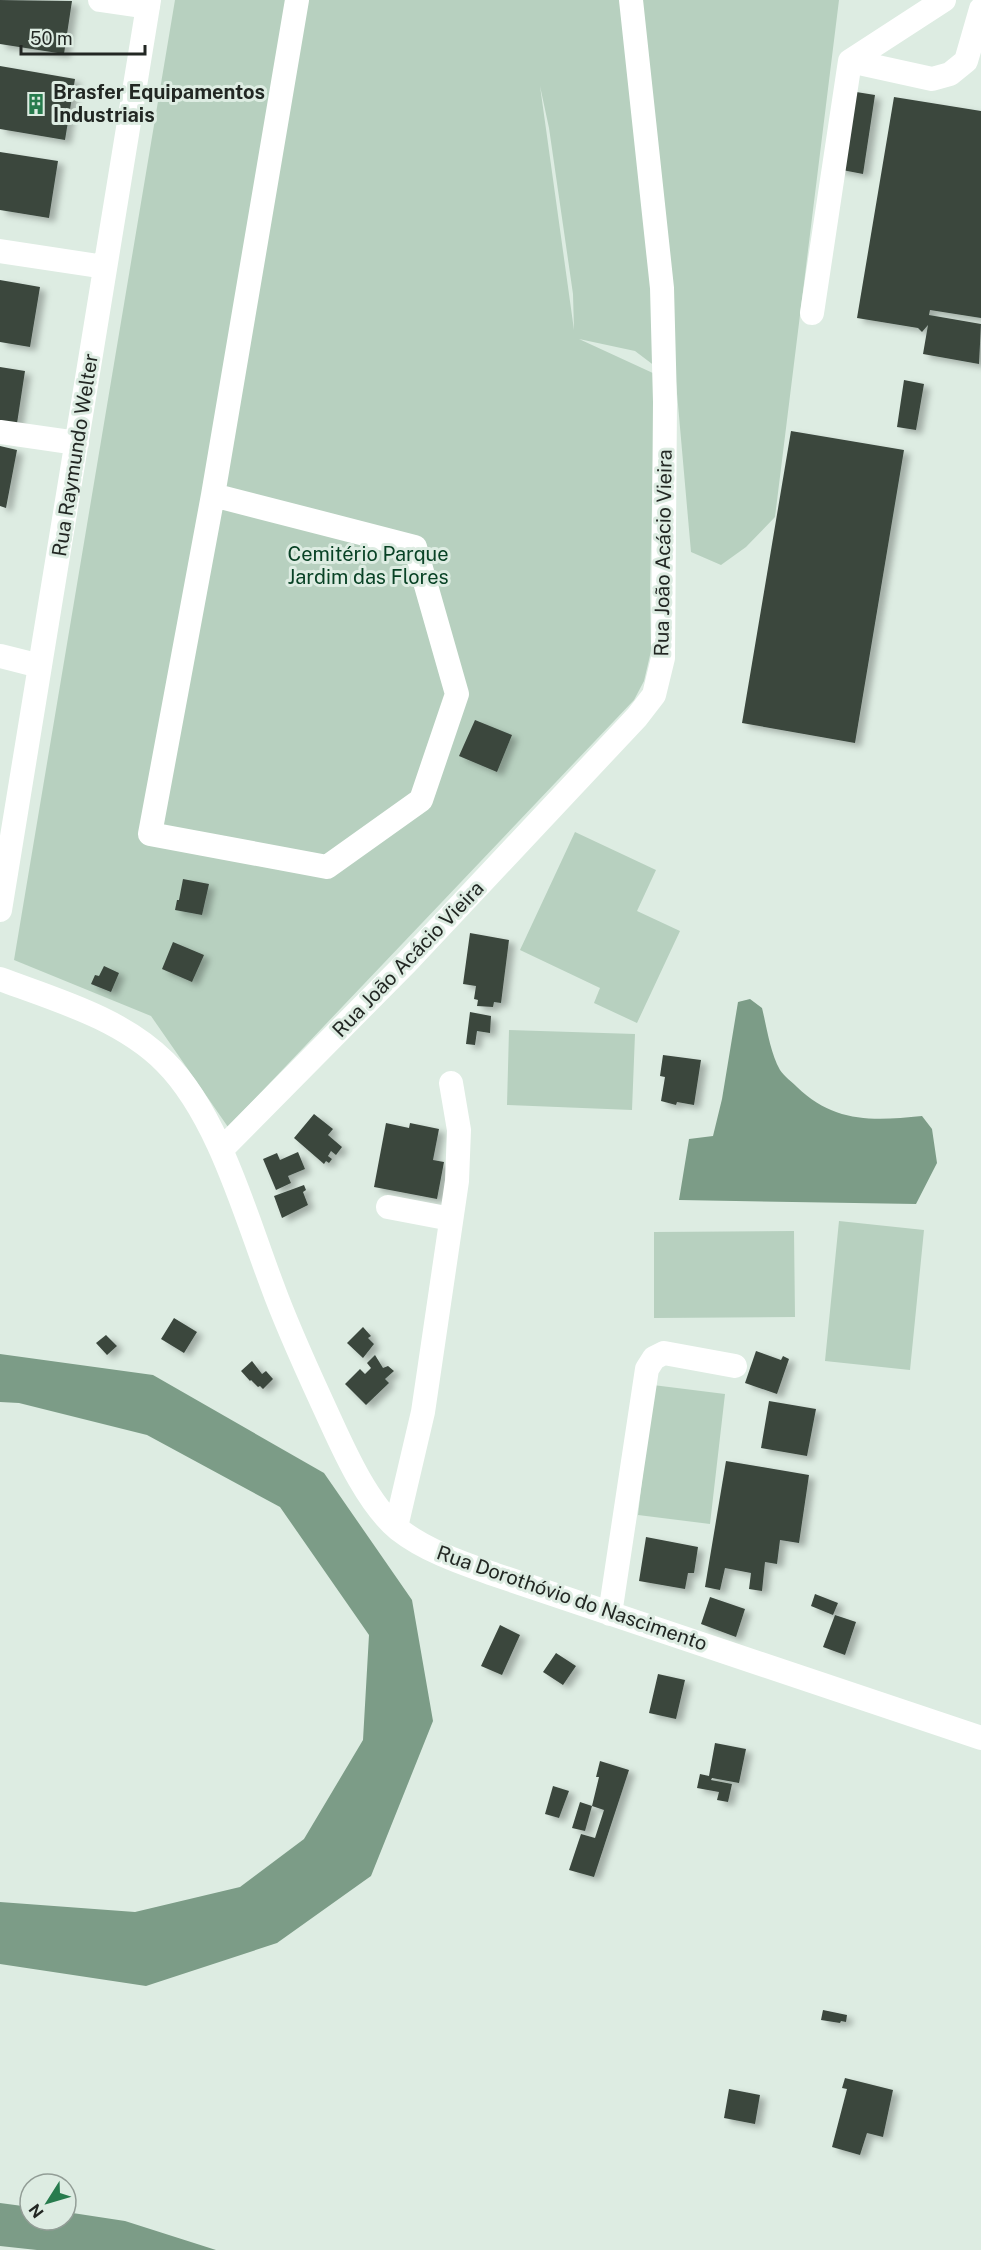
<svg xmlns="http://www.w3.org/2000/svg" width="981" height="2250" font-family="'Public Sans',sans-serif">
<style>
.green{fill:#b7d0bf;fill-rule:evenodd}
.water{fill:#7c9c87}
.building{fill:#3b473e;filter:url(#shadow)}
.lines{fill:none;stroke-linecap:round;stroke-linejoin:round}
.minor{stroke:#fff;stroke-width:24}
.labels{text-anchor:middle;stroke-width:6;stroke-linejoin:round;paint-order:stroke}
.poi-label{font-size:20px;font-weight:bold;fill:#222723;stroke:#ddece2;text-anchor:start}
.street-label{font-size:20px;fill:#222723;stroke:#ddece2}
.park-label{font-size:20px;fill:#084225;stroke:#ddece2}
</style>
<defs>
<filter id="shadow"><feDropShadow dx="6" dy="4" stdDeviation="3" flood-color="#0004"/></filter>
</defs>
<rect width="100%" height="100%" fill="#ddece2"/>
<path class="green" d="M175,0H839L775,517L746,547L721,565L691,552L676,382L635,351L579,339L655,374L650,588L651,651L644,681L634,700L228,1127L151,1016L14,960ZM540,86L549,128L573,294L574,330Z
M575,832L656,870L637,911L680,931L637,1023L594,1003L600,988L520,950Z
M509,1030L635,1034L632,1110L507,1105Z
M839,1221L924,1230L910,1370L825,1361Z
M794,1231L795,1317L654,1318V1232Z
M653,1385L725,1394L710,1524L638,1515Z"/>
<path class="water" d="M750,999L762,1008C767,1028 770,1052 780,1070C784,1076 792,1082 797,1087C834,1123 873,1121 922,1116L932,1129L937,1163L916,1204L679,1200L689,1139L713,1136L722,1099L738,1002Z
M0,1354L153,1375L324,1473L412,1600L433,1721L371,1876L277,1943L146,1986L0,1964V1902L135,1912L240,1887L304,1839L363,1740L369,1635L280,1507L147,1435L19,1403L0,1402Z
M0,2203L30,2207V2220H66V2212L125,2221L216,2250H37L0,2246Z"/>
<path class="building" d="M0,0L72,1L64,54L0,44Z
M0,66L75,79L65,140L0,129Z
M850,91L875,95L863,174L837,169Z
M894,97L981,111V318L930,310L929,315L981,324L979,364L923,354L928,325L922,332L918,328L857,318Z
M0,152L58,161L49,218L0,210Z
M0,280L40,287L30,347L0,342Z
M0,367L25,371L16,430L0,428Z
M904,380L924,384L916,430L897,427Z
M791,431L904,450L855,743L742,723Z
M0,446L17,450L6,508L0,506Z
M475,720L512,735L497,772L459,756Z
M183,879L209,884L202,915L175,910L177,900H179Z
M470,933L509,940L501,1003L494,1002L493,1007L477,1006L478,1000L474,999L476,986L463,984Z
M173,942L204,955L192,982L162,969Z
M104,966L119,973L111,992L91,984L95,975L99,976Z
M470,1012L491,1016L490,1033L477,1031L475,1045L466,1044Z
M663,1055L701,1060L694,1105L677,1102L676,1105L661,1101L665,1077L660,1076Z
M314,1114L333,1129L328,1135L342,1147L336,1155L331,1151L328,1156L332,1159L329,1163L326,1161L324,1164L294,1138Z
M386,1123L409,1128L410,1123L439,1129L433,1160L444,1162L437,1199L374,1187Z
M298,1152L305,1169L288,1176L291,1183L276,1190L263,1159L277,1153L280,1160Z
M304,1185L306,1190L303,1192L308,1205L282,1218L274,1196Z
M174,1318L197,1332L184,1353L161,1339Z
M363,1327L371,1336L368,1338L374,1344L363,1358L347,1343Z
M106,1335L117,1346L107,1355L96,1343Z
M756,1351L781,1360L783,1356L789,1359L777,1394L745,1383Z
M375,1355L383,1368L388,1366L394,1371L385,1379L389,1383L366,1405L345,1384L360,1369L365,1374L371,1368L367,1363Z
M252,1361L262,1374L266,1371L273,1379L263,1389L260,1386L258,1387L251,1380L250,1381L241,1371Z
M769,1401L816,1409L807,1456L761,1448Z
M726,1461L809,1475L799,1543L780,1540L777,1564L765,1562L762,1591L749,1589L751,1573L725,1568L720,1590L705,1587Z
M646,1537L698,1547L694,1573H688L685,1589L639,1581Z
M815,1594L838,1603L833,1615L811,1606Z
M710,1597L745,1609L736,1637L701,1624Z
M835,1615L856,1622L845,1655L823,1647Z
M500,1625L520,1635L502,1675L481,1666Z
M556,1653L576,1666L563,1685L543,1672Z
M658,1674L685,1680L676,1719L649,1713Z
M715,1743L746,1749L739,1783L712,1778L711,1780L732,1784L728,1802L717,1800L719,1792L697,1788L700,1774L709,1776Z
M600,1761L629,1770L594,1877L569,1870L581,1834L595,1838L604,1810L592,1806L599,1777H596Z
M553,1786L569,1791L559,1818L545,1814Z
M580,1802L592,1806L585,1831L572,1828Z
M823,2010L847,2015L846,2022L841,2021L840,2023L821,2020Z
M845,2078L893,2090L883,2137L867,2133L860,2155L832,2147L847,2089L842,2088Z
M729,2089L760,2095L755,2124L724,2118Z"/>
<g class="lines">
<path class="minor" d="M100,0L148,7
M850,61L932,79L950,74L966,61L981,9
M0,251L105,267
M812,313L850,61L944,0
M0,432L77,443
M213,495L415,547L457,694L421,800L327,867L150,834L213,495L297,0
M0,656L40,666
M0,910L149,0
M0,979C56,1000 121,1018 165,1062C218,1115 245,1214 272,1285C289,1332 310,1376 331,1422C346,1455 369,1505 398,1529C426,1551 462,1563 496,1575L981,1738
M221,1150L407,962L637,717L654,695L663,658L665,402L662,288L631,0
M388,1207L451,1219
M396,1527L423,1412L457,1181L459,1130L451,1083
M610,1614L647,1369L654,1358L664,1353L735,1366"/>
</g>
<defs>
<symbol id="building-bare" viewBox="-9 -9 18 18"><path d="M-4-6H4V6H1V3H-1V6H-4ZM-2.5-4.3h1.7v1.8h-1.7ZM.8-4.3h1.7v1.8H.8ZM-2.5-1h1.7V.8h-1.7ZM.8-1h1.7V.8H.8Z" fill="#277b4d" stroke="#ddece2" stroke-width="2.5" paint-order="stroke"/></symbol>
</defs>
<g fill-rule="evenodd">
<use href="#building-bare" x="21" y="89" width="30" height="30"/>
</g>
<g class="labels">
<g class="poi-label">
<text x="53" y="99">Brasfer Equipamentos<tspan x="53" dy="23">Industriais</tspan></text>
</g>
<g class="street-label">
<text transform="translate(75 455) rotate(-81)" y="7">Rua Raymundo Welter</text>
<text transform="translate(663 553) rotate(-89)" y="7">Rua João Acácio Vieira</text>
<text transform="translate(408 959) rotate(-46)" y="7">Rua João Acácio Vieira</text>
<text transform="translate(572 1598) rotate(19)" y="7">Rua Dorothóvio do Nascimento</text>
</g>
<g class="park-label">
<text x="368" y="561">Cemitério Parque<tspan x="368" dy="23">Jardim das Flores</tspan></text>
</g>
</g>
<g transform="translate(48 2202) rotate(233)"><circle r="28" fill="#ddece2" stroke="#929d96" stroke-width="1.5"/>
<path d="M0-4.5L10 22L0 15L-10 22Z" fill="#277b4d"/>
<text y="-9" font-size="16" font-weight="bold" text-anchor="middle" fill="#222723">N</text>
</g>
<path d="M21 45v9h124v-9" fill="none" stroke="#222723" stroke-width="3"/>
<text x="30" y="45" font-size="18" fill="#222723" stroke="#ddece2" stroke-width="4.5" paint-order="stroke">50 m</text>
</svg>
